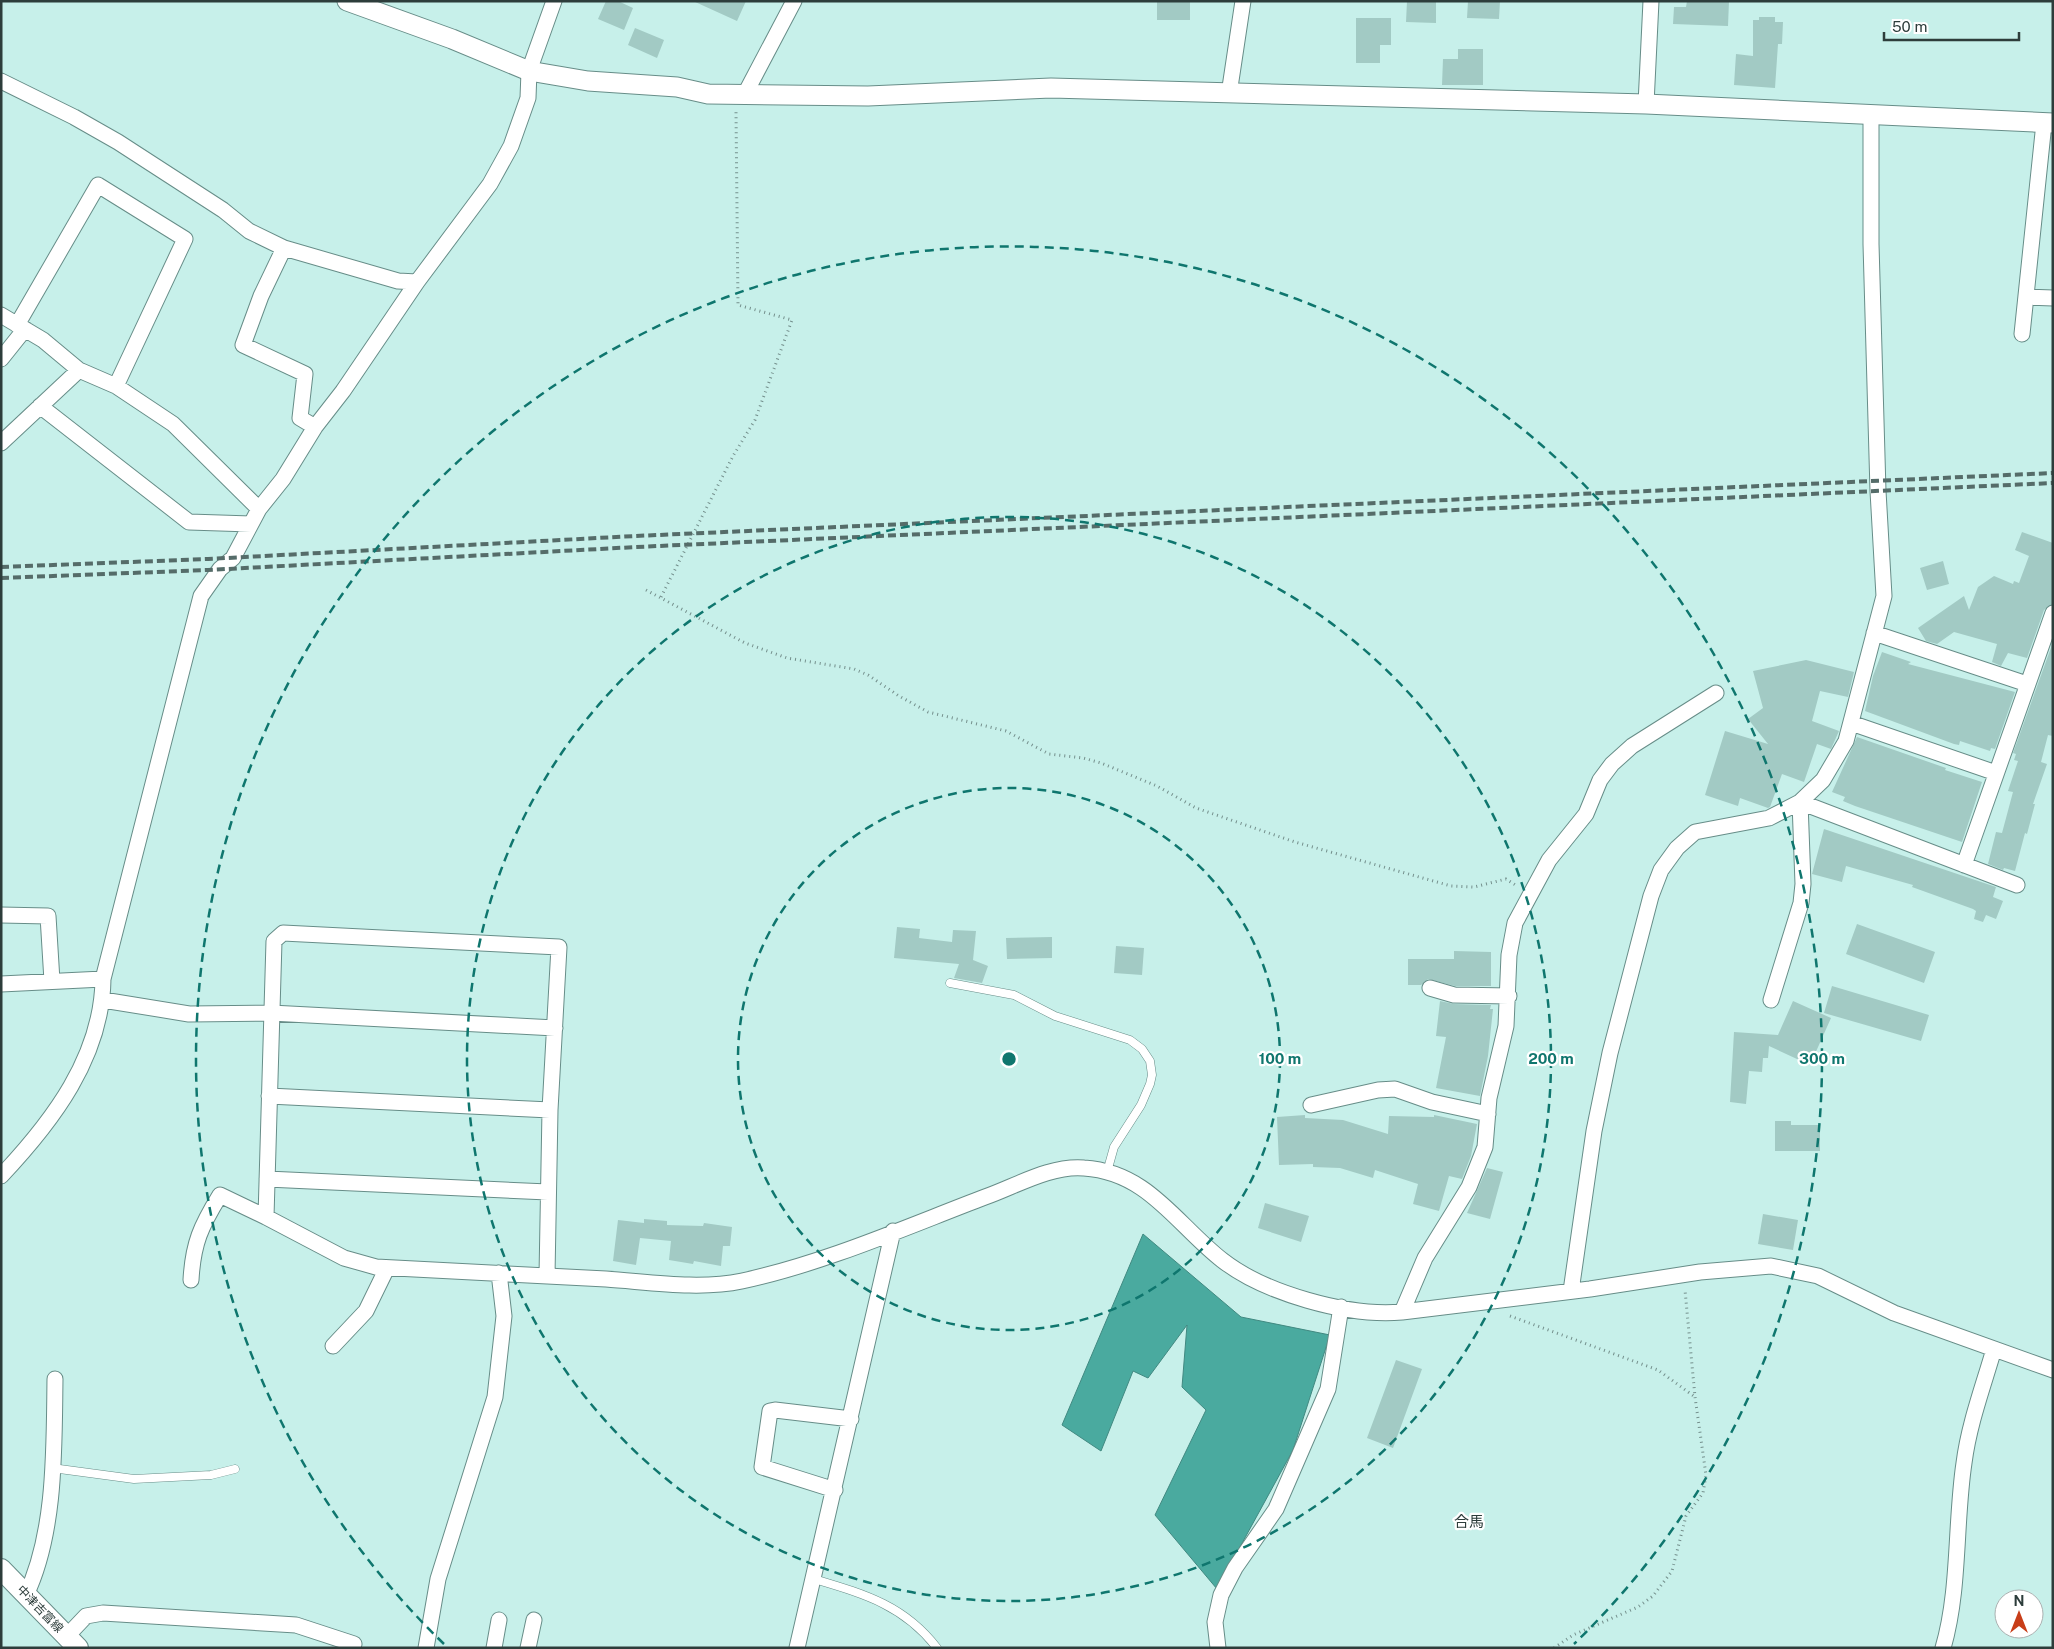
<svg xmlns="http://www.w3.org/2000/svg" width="2054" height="1649" font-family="'Public Sans','Noto Sans JP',sans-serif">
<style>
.water{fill:#4aaa9f;stroke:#418981}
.building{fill:#a2cac4}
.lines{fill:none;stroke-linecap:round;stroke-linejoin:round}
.service-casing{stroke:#678d88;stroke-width:9}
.minor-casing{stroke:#678d88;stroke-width:17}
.tertiary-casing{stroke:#678d88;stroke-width:21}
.secondary-casing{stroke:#678d88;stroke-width:22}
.path{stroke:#748f8c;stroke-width:3;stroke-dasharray:1 4;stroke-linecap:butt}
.service{stroke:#fff;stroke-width:8}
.minor{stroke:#fff;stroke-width:15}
.tertiary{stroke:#fff;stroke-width:19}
.secondary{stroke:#fff;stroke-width:20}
.rail{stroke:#556c69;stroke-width:4;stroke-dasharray:8 4;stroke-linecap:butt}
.ring{fill:none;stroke:#0f766e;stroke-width:2.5;stroke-dasharray:9 6}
.labels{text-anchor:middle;stroke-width:4.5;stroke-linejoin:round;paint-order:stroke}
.street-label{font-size:12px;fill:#2d3d3b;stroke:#fff}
.quarter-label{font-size:15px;fill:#2d3d3b;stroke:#fff}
.centre{fill:#0f766e;stroke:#fff;stroke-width:2.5}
.ring-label{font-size:15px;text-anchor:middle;font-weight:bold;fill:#0f766e;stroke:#fff;stroke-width:4.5;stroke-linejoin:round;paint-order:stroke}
</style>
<rect width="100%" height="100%" fill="#c7f0ea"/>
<path class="water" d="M1143,1234L1241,1317L1330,1335L1293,1450L1217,1589L1155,1515L1206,1410L1182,1387L1187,1325L1148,1378L1133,1371L1101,1451L1062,1425Z"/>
<path class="building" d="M606,1H618L633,8L624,30L598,19Z
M693,1H746L737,21Z
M1157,1H1190V20H1157Z
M1407,1H1436V23L1406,22Z
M1468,1H1500L1499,19L1467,18Z
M1687,1H1729L1728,26L1673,24L1674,7H1686Z
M1759,17H1775V22H1783L1782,44H1778L1775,88L1734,85L1736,54L1753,56V20H1759Z
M1356,18H1391V45H1380V63H1356Z
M635,28L664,40L657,58L628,45Z
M1458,49H1483V85H1442L1443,59H1458Z
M2022,532L2053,543V604L2044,610L2027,658L2008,653L2001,666L1992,662L1997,644L1954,632L1937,644L1926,641L1918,628L1964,596L1969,610L1978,587L1994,576L2013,584L2014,581L2019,583L2029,556L2015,550Z
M1943,561L1949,584L1927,590L1920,568Z
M2053,642V736L2048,735L2041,762L2047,764L2033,804H2035L2027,834L2025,833L2015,871L2004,868L2003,870L1988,864L1996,832L2002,833L2013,792L2008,791L2018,761L2014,760L2016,754L2013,753Z
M1882,652L1911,662L1908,664L2015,692L1995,749L1991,748L1990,751L1960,741L1959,745L1954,744L1865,711L1873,676Z
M1806,660L1854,672L1848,697L1820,691L1812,721L1839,731L1831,749L1817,744L1804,782L1782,774L1770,807L1768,808L1740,798L1738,806L1705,795L1725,731L1768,744L1748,719L1763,708L1753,671Z
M1857,737L1946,768L1945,770L1982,782L1962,842L1855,806L1843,801L1845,797L1832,792Z
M1824,829L1996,887L1993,897L2003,901L1996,919L1986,915L1983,922L1974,919L1976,911L1973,909L1912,887L1913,885L1846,866L1842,882L1812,874Z
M1857,924L1935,952L1924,983L1846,954Z
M897,927L920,929L919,938L952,942L953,930L976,931L973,960L988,966L982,983L954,978L959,964L894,958Z
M1052,937V958L1007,959L1006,938Z
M1116,946L1144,948L1142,975L1114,973Z
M1454,951L1491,952V986H1455L1428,979L1421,985H1408V959H1454Z
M1832,986L1929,1015L1921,1041L1824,1013Z
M1440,1001L1454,1004L1491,1005L1490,1009H1493L1488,1056L1480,1096L1436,1088L1446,1037L1436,1036Z
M1793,1001L1831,1018L1810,1065L1769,1046L1768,1058H1763L1762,1072L1749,1071L1746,1104L1730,1102L1734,1032L1778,1035Z
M1305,1115V1118L1343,1120L1388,1134L1389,1116L1434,1117V1115L1477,1124L1471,1156L1462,1179L1449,1176L1439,1211L1413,1204L1418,1184L1375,1170L1373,1178L1340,1168L1313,1167V1164L1279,1165L1277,1117Z
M1775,1121H1791V1125H1820V1151H1775Z
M1487,1168L1503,1172L1490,1219L1467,1213Z
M1265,1203L1309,1216L1301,1242L1258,1228Z
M1763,1214L1798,1220L1793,1250L1758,1244Z
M644,1219L667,1221V1225L703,1226L704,1223L732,1227L730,1246H723L721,1266L694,1261L693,1264L669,1260L671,1241L640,1238L636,1265L613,1261L618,1220L644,1223Z
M1396,1360L1422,1369L1393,1448L1367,1438Z"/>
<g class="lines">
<defs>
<path id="service" d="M950,983L1014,995L1055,1016L1130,1040L1142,1049L1150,1061L1152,1075L1150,1084L1141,1105L1114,1147L1107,1172
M52,1468L134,1479L211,1475L235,1469
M814,1579C864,1594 904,1605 937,1648"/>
<path id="minor" d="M1,81L74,117L118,142L223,210L249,231L284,248L398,281L417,282
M745,94L794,1
M1229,94L1243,1
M1646,104L1651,1
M284,248L261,296L243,345L305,374L300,418L315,427
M2026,297L2053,298
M1,315L43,340L79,370
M17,325L98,185L185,239L116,386
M2022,334L2044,123
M1,359L25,329
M40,406L189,522L251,524
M1,443L79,370L116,386L173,424L259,509
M1874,633L2027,684
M1851,723L1996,773
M1964,865L2053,613
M1,915L48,916L52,981
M1,984L103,979
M1430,988L1454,995L1509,996
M103,1000L189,1014L271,1013L555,1028
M1771,1000L1801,903L1803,884L1800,802L2017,885
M269,1096L550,1110
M1311,1105L1378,1090L1395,1089L1432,1102L1488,1114
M1,1176C52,1122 102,1057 103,979L201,596L220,569L233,558L259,509L283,479L315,427L343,391L417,282L490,184L511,146L528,98L529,71L554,1
M267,1179L548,1192
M547,1276L550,1110L559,947L283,933L274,941L266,1217L344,1258L376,1267C452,1271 529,1275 606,1279C650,1282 699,1290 742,1281C825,1263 906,1227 985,1197C1016,1186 1051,1165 1084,1168C1148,1172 1176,1224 1222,1260C1264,1293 1348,1317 1402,1312L1590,1289L1700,1272L1771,1266L1818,1276L1894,1313L2053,1370
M191,1280C193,1243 201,1226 220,1195L266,1217
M1571,1291L1594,1131L1610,1053L1651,896L1661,870L1677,848L1695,832L1769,818L1800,802L1823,780L1846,741L1884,596L1878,491L1871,244V116
M1402,1312L1425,1258L1469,1187L1485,1147L1489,1098L1506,1026L1509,955L1515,923L1549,860L1586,814L1600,780L1612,764L1632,746L1716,693
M333,1346L366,1311L387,1268
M835,1490L762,1467L770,1411L775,1410L851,1419
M26,1595C56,1532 54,1448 55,1379
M67,1636L86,1616L103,1613L296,1625L354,1644
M426,1648L438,1579L495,1397L504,1316L499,1273
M494,1648L499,1620
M528,1648L534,1620
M797,1648L893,1231
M1218,1648L1215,1622L1221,1595L1235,1568L1276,1509L1328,1389L1341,1307
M1943,1648C1960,1590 1955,1523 1964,1463C1969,1424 1983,1387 1994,1349"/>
<path id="tertiary" d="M347,1L452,39L529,71L588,81L677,87L708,94L868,96L1051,88L1646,104L2053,123"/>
<path id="secondary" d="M1,1569L78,1648"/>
</defs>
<use href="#service" class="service-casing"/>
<use href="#minor" class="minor-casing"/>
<use href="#tertiary" class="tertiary-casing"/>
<use href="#secondary" class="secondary-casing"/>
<path class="path" d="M646,590L745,643L787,658L854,669L868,675L899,696L928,712L1006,731L1049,754L1083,758L1101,763L1157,786L1196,808L1295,842L1451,886L1474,887L1506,879L1517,886
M661,597L733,456L755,420L792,320L738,305L736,111
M1510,1316L1658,1370L1695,1397
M1554,1648L1573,1635L1638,1607L1653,1596L1672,1571L1686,1516L1703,1493L1706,1475L1695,1397L1685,1290"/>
<use href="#service" class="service"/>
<use href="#minor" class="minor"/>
<use href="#tertiary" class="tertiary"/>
<use href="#secondary" class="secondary"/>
<path class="rail" d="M1,567L208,559L635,536L2053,473
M1,578L208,570L636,547L2053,483"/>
</g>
<g class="ring">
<circle cx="1009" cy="1059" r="271"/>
<circle cx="1009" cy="1059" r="542"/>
<path d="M444 1644A813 813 0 1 1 1574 1644"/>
</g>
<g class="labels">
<g class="street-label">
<text transform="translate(40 1609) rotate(46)" y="4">中津吉富線</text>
</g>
<g class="quarter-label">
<text x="1469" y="1527">合馬</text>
</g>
</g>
<circle cx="1009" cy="1059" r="8" class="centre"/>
<g class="ring-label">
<text x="1280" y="1064">100 m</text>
<text x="1551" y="1064">200 m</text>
<text x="1822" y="1064">300 m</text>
</g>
<rect width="2054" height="1649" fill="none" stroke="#2d3d3b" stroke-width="5"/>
<g transform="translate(2019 1614)"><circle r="24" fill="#ffffff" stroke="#abb1b1"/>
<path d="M0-4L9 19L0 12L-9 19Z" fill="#c83e19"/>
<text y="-8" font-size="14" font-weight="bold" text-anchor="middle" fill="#2d3d3b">N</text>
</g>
<path d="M1884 32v8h135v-8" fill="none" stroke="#2d3d3b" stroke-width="2.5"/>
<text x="1892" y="32" font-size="15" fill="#2d3d3b" stroke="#ffffff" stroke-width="4" paint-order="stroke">50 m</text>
</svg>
